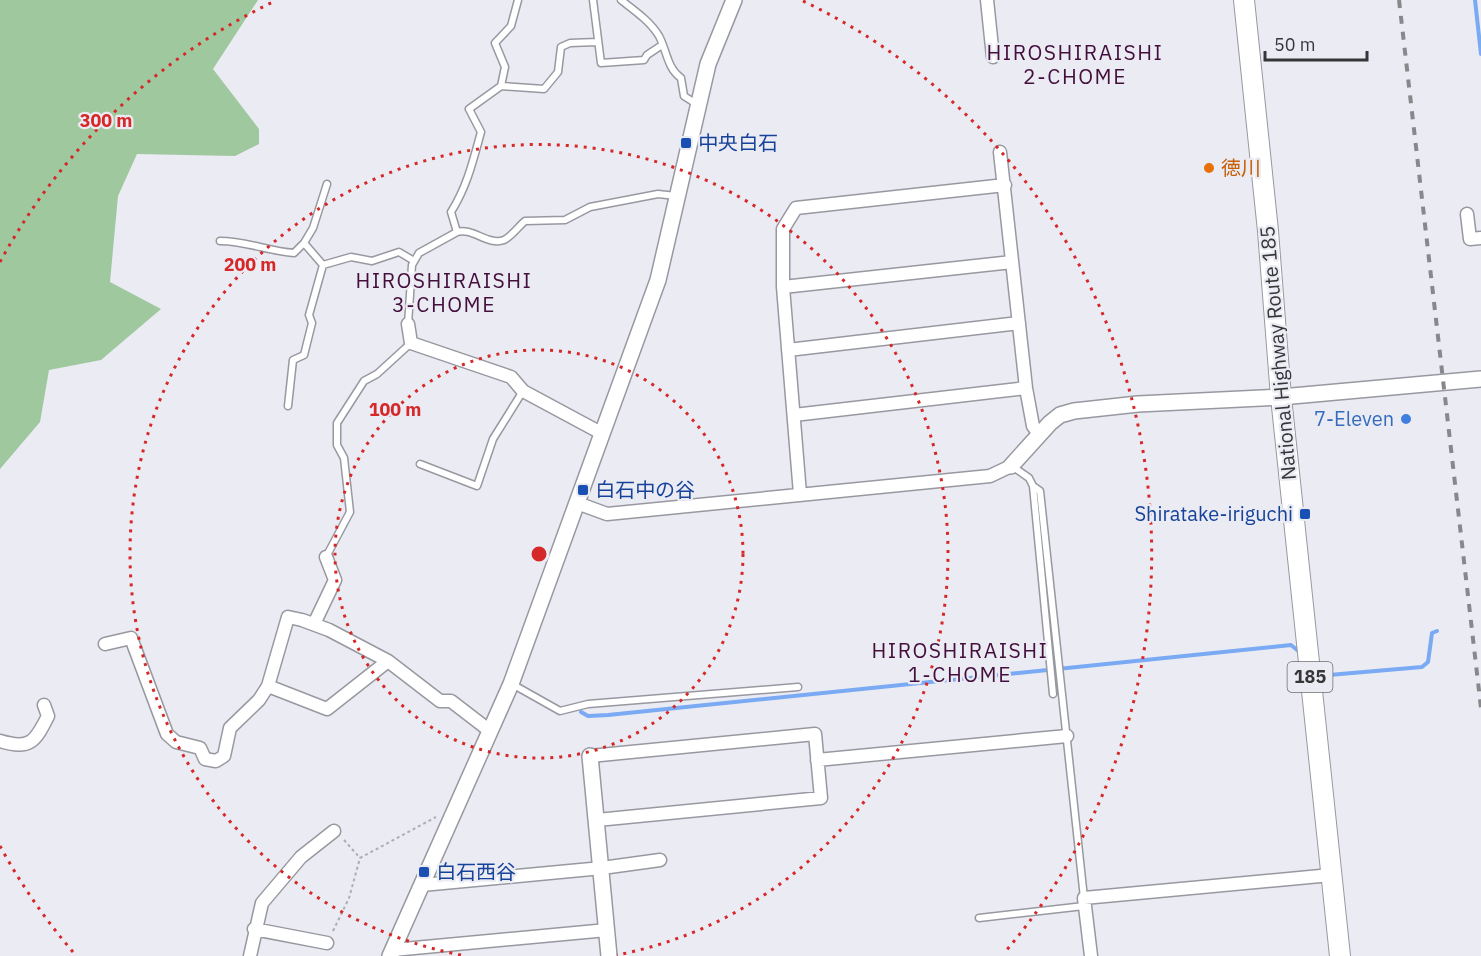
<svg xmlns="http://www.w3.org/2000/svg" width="1481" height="956" font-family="'IBM Plex Sans','Noto Sans JP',sans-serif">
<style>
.green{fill:#9fc89e}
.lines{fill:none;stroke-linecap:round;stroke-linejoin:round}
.stream{stroke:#79aaf3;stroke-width:4}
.service-casing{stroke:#9898a0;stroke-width:9}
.minor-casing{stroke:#9898a0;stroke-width:15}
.tertiary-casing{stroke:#9898a0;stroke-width:18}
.trunk-casing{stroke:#9898a0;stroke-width:22}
.path{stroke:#adadb4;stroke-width:2;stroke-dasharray:3 3;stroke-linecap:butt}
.service{stroke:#fff;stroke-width:6}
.minor{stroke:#fff;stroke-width:12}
.tertiary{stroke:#fff;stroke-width:15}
.trunk{stroke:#fff;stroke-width:20}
.rail{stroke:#87878c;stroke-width:4;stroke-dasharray:8 8;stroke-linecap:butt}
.ring{fill:none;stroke:#d62828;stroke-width:3;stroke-dasharray:3 6}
.transit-dot{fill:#1a4fb4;stroke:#ebebf3;stroke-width:2}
.food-dot{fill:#e8710a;stroke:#ebebf3;stroke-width:2}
.shop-dot{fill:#3f7fe0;stroke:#ebebf3;stroke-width:2}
.labels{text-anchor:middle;stroke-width:4.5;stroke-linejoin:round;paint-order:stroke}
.shield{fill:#ebebf3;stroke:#6c6c71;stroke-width:1.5}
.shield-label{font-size:18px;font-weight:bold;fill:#363639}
.transit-label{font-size:20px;fill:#164399;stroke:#ebebf3;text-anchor:start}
.food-label{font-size:20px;fill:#c56008;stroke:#ebebf3;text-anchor:start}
.street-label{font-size:20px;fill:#363639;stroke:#ebebf3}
.shop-label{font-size:20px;fill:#366cbe;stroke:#ebebf3;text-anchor:end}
.neighbourhood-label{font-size:21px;letter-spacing:1.5px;fill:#440f3d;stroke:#ebebf3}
.centre{fill:#d62828;stroke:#ebebf3;stroke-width:3}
.ring-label{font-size:18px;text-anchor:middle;font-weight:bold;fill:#d62828;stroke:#ebebf3;stroke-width:4.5;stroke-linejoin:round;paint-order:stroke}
</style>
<rect width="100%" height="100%" fill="#ebebf3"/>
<path class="green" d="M0,0H258L213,69L259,129V144L235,156L137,154L118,196L110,282L161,309L101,360L49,370L40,422L0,469Z"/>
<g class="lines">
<path class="stream" d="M1475,0L1481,54
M1317,666L1329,675L1422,667L1428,662L1432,633L1437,631
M581,712L588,716L608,715L1291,645L1302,654"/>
<defs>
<path id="service" d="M593,0L601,63L644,60L647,55L662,45
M621,0C635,11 650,21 659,36C667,51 667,68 681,78L684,96L698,105
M501,86L544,89L558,72L561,47L570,43L597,42
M457,232C472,227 488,246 504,240C511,237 519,226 525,221L565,220L590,207L658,194L676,196
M220,241C246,241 268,251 294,253L304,243L323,265
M304,243L313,228L327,184
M408,324L412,265L419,253L457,232L451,212C467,187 473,161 481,132L469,109L501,86L505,67L495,43L511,26L518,0
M288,406L293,360L304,355L312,323L309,315L323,265L351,257L372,261L399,252L414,261
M420,464L477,486L493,439L523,391
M1012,466L1029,478L1033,486L1053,694
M1033,486L1040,491L1084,898
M326,557L350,512L344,458L337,445V423L364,381L377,374L411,343
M512,684L560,711L588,704L798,687
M979,918L1084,906"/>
<path id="minor" d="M987,0L993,57
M1000,152L1026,388L1033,426L1039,434
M1467,214L1470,239L1481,238
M783,287L1012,262
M408,324L411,343L511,377L523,391L603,434
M788,350L1019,323
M794,415L1026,388
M800,494L783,287V229L796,208L1005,185
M577,503L607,514L990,476L1011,466
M314,624L335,580L326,557
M105,644L131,638L167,734L176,742L200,748L205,759L216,761L224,756L230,728L259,700L268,686L288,617L302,620L329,630L388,661L440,701H451L490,731
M268,686L327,709L388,661
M0,741C30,750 35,742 48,716L44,705
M590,756L815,734L821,798L597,820
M817,760L1067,736
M422,885L602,868L660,860
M254,929L327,943
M393,950L607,930
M250,956L262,903L301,857L334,831
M1091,956L1084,898L1331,875"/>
<path id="tertiary" d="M1011,466L1050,423L1060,415L1074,411L1138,404L1281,397L1481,379
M590,756L609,956
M390,956L511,684L658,280L708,64L734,0"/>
<path id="trunk" d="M1244,0L1268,231L1281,397L1340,956"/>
</defs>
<use href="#service" class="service-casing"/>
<use href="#minor" class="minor-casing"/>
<use href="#tertiary" class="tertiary-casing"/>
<use href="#trunk" class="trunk-casing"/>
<path class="path" d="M344,840L360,858
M333,931L349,898L360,858L436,817"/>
<use href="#service" class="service"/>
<use href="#minor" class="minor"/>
<use href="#tertiary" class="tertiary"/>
<use href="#trunk" class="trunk"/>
<path class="rail" d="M1399,0L1481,708"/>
</g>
<g class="ring">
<circle cx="539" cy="554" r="204"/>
<path d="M461 955A409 409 0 1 1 617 955"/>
<path d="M73 952A613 613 0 0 1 0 846M0 262A613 613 0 0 1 275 1M803 1A613 613 0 0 1 1005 952"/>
</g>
<g class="transit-dot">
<rect x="680" y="137" width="12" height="12" rx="3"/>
<rect x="577" y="484" width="12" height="12" rx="3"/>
<rect x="1299" y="508" width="12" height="12" rx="3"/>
<rect x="418" y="866" width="12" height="12" rx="3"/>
</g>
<circle class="food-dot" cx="1209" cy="168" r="6"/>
<circle class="shop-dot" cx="1406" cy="419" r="6"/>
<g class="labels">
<rect class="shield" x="1287.5" y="662" width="45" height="30" rx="4.5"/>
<g class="shield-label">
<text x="1310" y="683">185</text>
</g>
<g class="transit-label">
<text x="698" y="150">中央白石</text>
<text x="595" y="497">白石中の谷</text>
<text x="1293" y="521" text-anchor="end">Shiratake-iriguchi</text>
<text x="436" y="879">白石西谷</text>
</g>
<g class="food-label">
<text x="1221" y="175">徳川</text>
</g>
<g class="street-label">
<text transform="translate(1278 353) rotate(-95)" y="7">National Highway Route 185</text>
</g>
<g class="shop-label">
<text x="1394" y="426">7-Eleven</text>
</g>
<g class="neighbourhood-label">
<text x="1075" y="60">HIROSHIRAISHI<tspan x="1075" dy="24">2-CHOME</tspan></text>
<text x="444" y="288">HIROSHIRAISHI<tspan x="444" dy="24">3-CHOME</tspan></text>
<text x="960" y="658">HIROSHIRAISHI<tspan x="960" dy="24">1-CHOME</tspan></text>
</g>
</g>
<circle cx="539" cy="554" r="9" class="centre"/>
<g class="ring-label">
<text x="106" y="127">300 m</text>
<text x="250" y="271">200 m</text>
<text x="395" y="416">100 m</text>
</g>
<path d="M1265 51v9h102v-9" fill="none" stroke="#363639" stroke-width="3"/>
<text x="1274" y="51" font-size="18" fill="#363639" stroke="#ebebf3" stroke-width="4.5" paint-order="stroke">50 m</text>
</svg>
